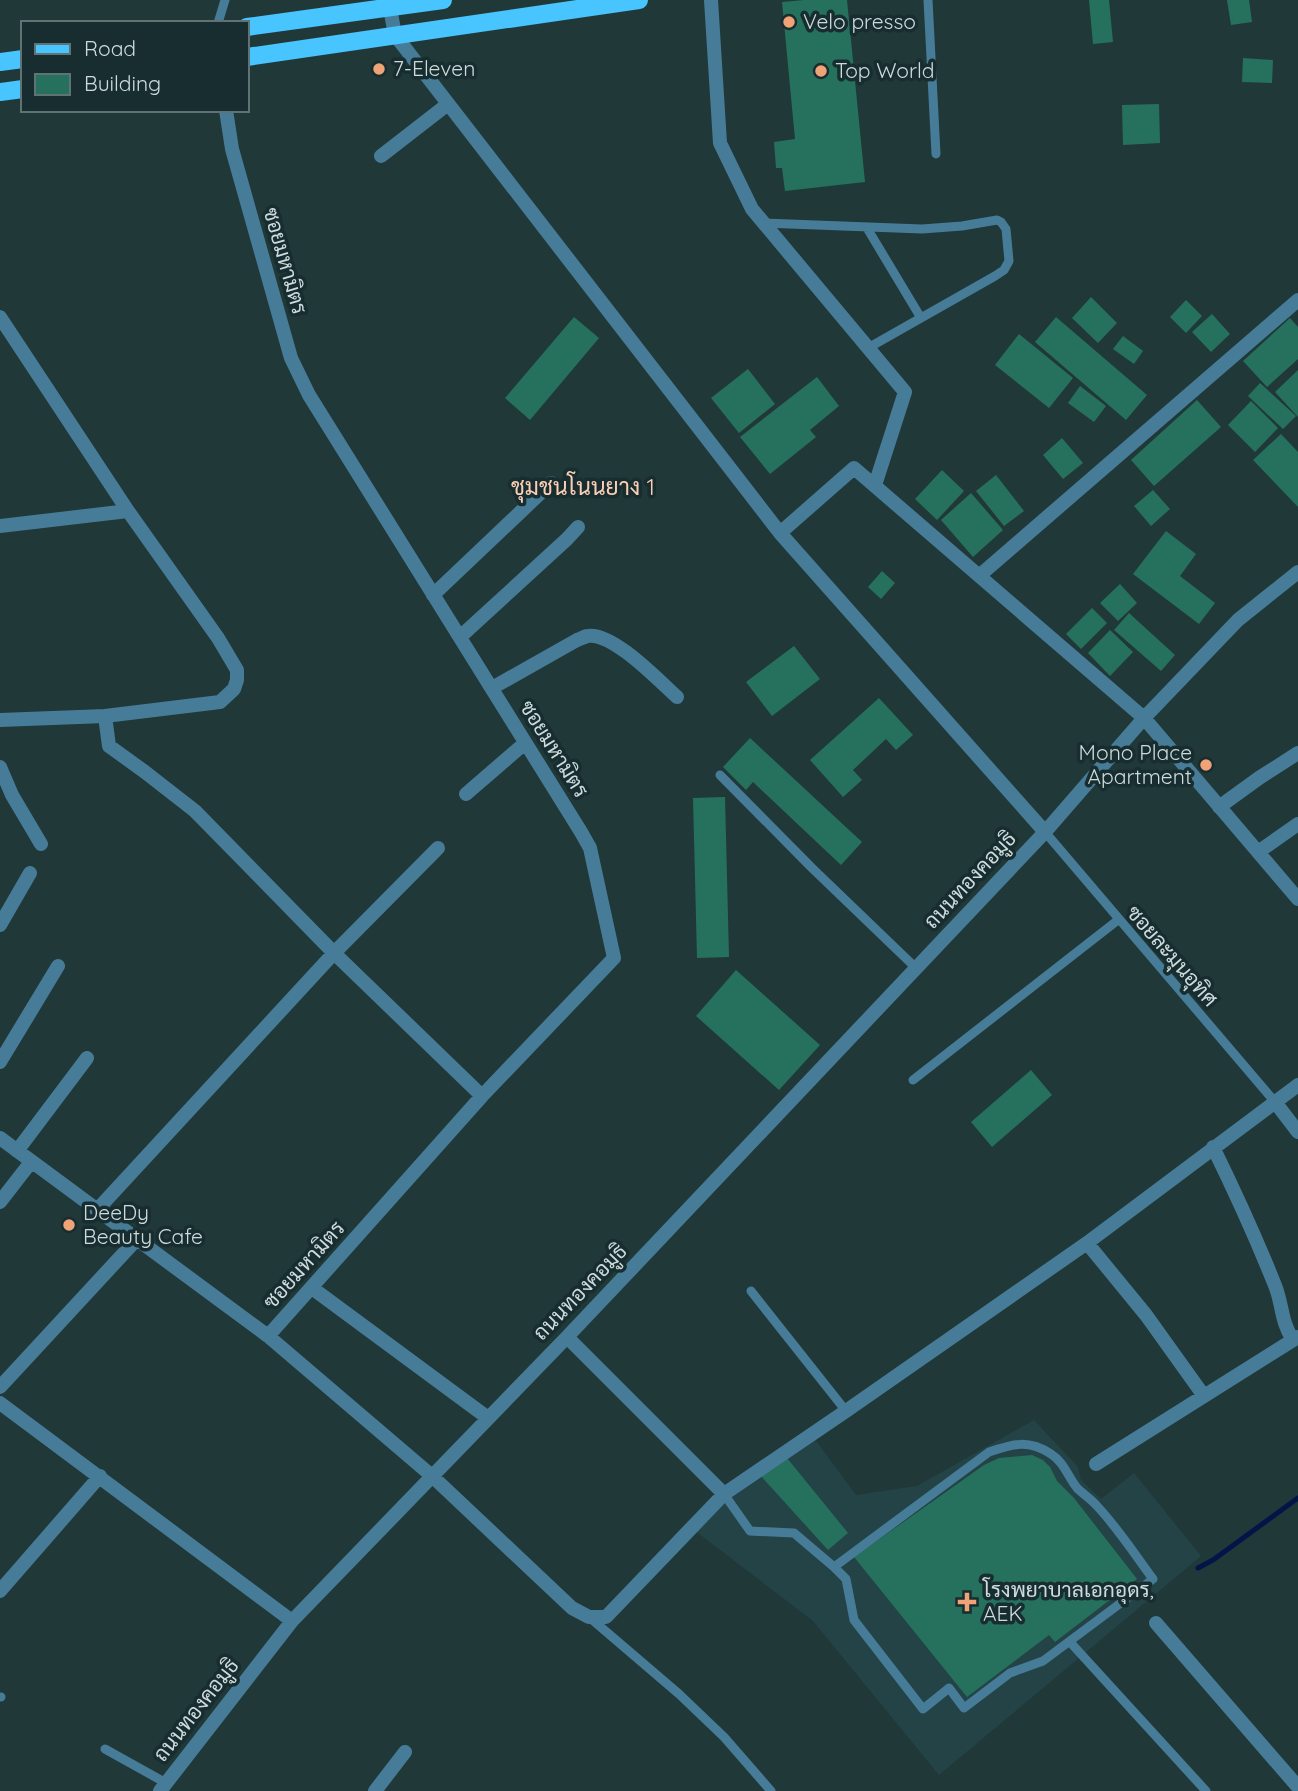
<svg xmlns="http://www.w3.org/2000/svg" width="1298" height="1791" font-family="Quicksand,Sarabun,sans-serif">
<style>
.built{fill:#234346}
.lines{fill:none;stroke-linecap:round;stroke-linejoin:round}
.stream{stroke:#021448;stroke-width:5}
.building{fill:#26715d}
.service{stroke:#477c98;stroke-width:9}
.minor{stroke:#477c98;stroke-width:14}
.primary{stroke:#48c4fe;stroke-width:18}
.poi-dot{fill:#efa376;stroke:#172d2f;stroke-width:2.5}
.labels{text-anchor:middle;stroke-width:7;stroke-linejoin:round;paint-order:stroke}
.poi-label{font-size:21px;fill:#cedbdc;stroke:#172d2f;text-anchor:start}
.street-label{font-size:21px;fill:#cedbdc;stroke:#172d2f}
.neighbourhood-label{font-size:23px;fill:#facfb6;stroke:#172d2f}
</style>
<rect width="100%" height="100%" fill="#213839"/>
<path class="built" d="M1034,1420L1078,1467L1081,1480L1101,1499L1134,1473L1201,1556L939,1775L813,1621L694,1530L728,1499L814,1438L856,1495L917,1486Z"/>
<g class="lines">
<path class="stream" d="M1198,1568L1213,1560L1298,1498"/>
</g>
<path class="building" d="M804,0H847L865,182L785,191L782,168H776L774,142L795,139L782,2Z
M1089,0H1109L1113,42L1093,44Z
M1227,0H1249L1252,22L1231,25Z
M1243,58L1273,60L1272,83L1242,82Z
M1159,104L1160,143L1123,145L1122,105Z
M1091,297L1117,323L1098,343L1072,318Z
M1186,300L1202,316L1186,333L1170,317Z
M1212,314L1230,334L1211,352L1192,332Z
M574,317L599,338L530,420L505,398Z
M1056,317L1147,395L1126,420L1035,342Z
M1290,318L1298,327V359L1267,387L1243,361Z
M1019,334L1073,378L1049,408L995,365Z
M1123,336L1143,351L1134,364L1113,349Z
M748,369L775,404L739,433L711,398Z
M1298,370V417L1275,392Z
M817,377L839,406L810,430L816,437L770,474L740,437Z
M1260,383L1296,416L1283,429L1248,396Z
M1080,386L1106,406L1094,422L1068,403Z
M1197,400L1221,427L1154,486L1131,460Z
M1251,401L1278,428L1255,452L1228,425Z
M1281,434L1298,452V507L1253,460Z
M1062,438L1083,463L1063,479L1043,455Z
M942,470L964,491L937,520L915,499Z
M996,475L1024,511L1004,526L976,491Z
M1153,490L1170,509L1151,526L1134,506Z
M971,493L1003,530L973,557L941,520Z
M1166,531L1196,554L1180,576L1215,603L1199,624L1133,574Z
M882,571L895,583L881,599L868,587Z
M1120,584L1137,603L1118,621L1100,603Z
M1092,608L1107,623L1081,649L1066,634Z
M1129,613L1175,655L1161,671L1114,630Z
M1110,630L1133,652L1110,676L1088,653Z
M794,646L820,679L772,716L746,682Z
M879,698L913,735L896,750L886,739L853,770L862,780L843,797L810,760Z
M750,738L862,842L841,865L753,782L746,790L723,767Z
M725,797L729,957L697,958L693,798Z
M736,970L820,1045L779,1090L696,1016Z
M1031,1070L1052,1095L992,1147L971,1122Z
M1032,1455L1043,1460L1050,1467L1057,1481L1074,1498L1137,1579L1055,1642L1049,1635L967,1697L854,1557L984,1465L999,1458Z
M787,1458L848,1533L828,1550L760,1475Z"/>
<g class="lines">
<path class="service" d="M928,0L936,154
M218,23L225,0
M763,223L922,229L962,226L997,220L1001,222L1006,229L1009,261L1004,270L995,276L868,348
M867,228L921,318
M720,775L812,868L916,968
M1045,832L1275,1102
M913,1080L1118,920
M751,1291L846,1411
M724,1494L750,1531L794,1533L834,1567L846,1579L854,1620L923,1709L949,1688L964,1708L1010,1673L1043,1661L1153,1579C1136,1556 1117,1527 1097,1506C1091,1499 1083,1494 1077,1488C1068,1477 1064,1462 1051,1454C1028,1439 1013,1444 989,1452L834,1567
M589,1617L679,1694L724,1737L771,1791
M1070,1642L1206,1791
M0,1697H1
M105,1749L166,1783"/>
<path class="minor" d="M711,0L720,143L752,209L905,392L875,485
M390,8L395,35L780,533L1045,832
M226,110L232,149L291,358L309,395L581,832L590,848L614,958L482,1096L268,1336
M381,156L448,104
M0,317L128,511L218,638L237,670V680L234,689L220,702L105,716L109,746L145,772L195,811L334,953L482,1096
M0,526L128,511
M780,533L854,468L1144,718L1298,899
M979,576L1298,300
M433,595L551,483
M460,637L567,539L578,527
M492,688L577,640C580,639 584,637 587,636C612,631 659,681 677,697
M0,720L105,716
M0,767L12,795L41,844
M466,794L525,743
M1219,807L1259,778L1298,753
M1258,852L1298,824
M0,925L30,873
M0,1062L58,966
M1275,1102L1298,1132
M0,1138L268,1336L432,1476L572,1608L589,1617H606L724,1494L846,1411L1087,1243L1298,1085
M1213,1147C1236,1194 1257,1240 1276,1288C1283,1308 1281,1321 1293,1340
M17,1151L87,1058
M0,1202L31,1162
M97,1210L334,953L438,848
M1087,1243L1146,1315L1204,1396
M312,1288L488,1418
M567,1337L724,1494
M0,1387L137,1239
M0,1403L292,1621
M1096,1464L1298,1337
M0,1591L100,1476
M1156,1623L1298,1787
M160,1791L292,1621L567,1337L1045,832L1144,718L1238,620L1298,572
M375,1791L405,1752"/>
<path class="primary" d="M247,27L443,0
M247,57L639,0
M0,62L23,59
M0,92L23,89"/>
</g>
<g class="poi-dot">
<circle cx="789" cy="22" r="7"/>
<circle cx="379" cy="69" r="7"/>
<circle cx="821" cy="71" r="7"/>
<circle cx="1206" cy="765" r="7"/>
<circle cx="69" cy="1225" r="7"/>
<path d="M963.5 1591.5h7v7h7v7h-7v7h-7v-7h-7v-7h7z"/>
</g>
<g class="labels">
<g class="poi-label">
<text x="803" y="29">Velo presso</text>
<text x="393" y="76">7-Eleven</text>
<text x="835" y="78">Top World</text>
<text x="1192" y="760" text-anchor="end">Mono Place<tspan x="1192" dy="24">Apartment</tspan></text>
<text x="83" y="1220">DeeDy<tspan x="83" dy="24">Beauty Cafe</tspan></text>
<text x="983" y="1597">โรงพยาบาลเอกอุดร,<tspan x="983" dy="24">AEK</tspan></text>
</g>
<g class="street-label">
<text transform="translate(285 261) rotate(74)" y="7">ซอยมหามิตร</text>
<text transform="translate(554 749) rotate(58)" y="7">ซอยมหามิตร</text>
<text transform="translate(970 880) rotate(-47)" y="7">ถนนทองคอมูธิ</text>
<text transform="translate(1172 956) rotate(49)" y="7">ซอยละมุนอุทิศ</text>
<text transform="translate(304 1265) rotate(-48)" y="7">ซอยมหามิตร</text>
<text transform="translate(580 1292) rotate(-46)" y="7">ถนนทองคอมูธิ</text>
<text transform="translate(196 1710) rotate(-52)" y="7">ถนนทองคอมูธิ</text>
</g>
<g class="neighbourhood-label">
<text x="583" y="495">ชุมชนโนนยาง 1</text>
</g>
</g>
<rect x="21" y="21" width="228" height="91" fill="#172d2f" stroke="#607374" stroke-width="2"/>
<rect x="35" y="44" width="35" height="10" fill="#48c4fe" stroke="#607374" stroke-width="2"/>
<text x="84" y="56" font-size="21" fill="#cedbdc">Road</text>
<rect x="35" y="74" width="35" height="21" fill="#26715d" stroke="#607374" stroke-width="2"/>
<text x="84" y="91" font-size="21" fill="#cedbdc">Building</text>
</svg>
